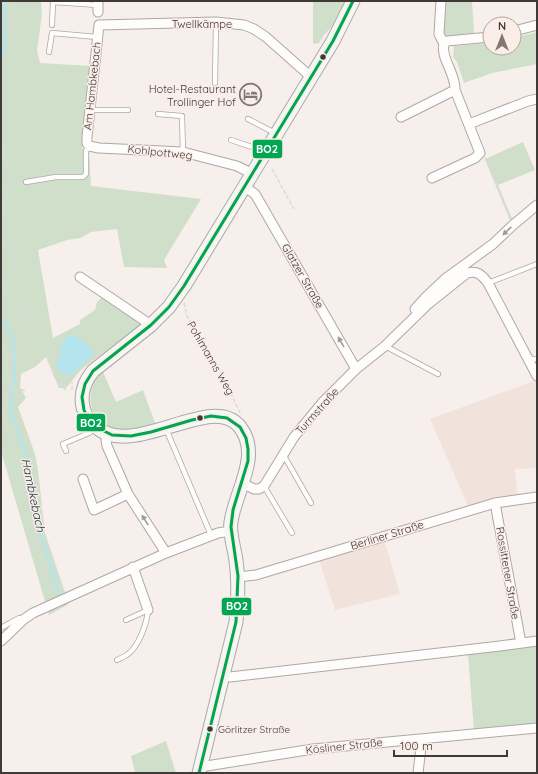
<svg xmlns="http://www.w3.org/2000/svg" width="538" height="774" font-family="Quicksand,sans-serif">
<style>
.built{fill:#f2e2dc}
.green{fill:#d0dfca}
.water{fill:#b4e4ed}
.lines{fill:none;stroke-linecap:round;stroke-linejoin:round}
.stream{stroke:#b4e4ed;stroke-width:2.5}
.lane-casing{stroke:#ada8a6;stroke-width:6}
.street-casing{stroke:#ada8a6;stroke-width:11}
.secondary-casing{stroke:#ada8a6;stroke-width:15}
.path{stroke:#dcdad9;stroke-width:1.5;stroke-dasharray:4 2;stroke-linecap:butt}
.lane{stroke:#fefdfc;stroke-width:4.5}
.street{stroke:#fefdfc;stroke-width:9}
.secondary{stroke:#f4f7f4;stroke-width:13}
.bus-1-casing{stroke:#fbede8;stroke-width:6}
.bus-1{stroke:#00a651;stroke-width:3}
.oneway{fill:#9e9b9a}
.bus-dot{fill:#3f3937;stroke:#fbede8;stroke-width:1.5}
.labels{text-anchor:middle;stroke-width:3;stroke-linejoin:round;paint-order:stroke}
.bus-label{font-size:10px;fill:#3f3937;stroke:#fbede8;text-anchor:start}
.street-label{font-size:11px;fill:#3f3937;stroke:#fbede8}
.poi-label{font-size:11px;fill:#3f3937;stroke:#fbede8;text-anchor:end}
.water-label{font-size:12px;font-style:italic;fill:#0c3036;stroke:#fbede8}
.line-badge{stroke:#fbede8;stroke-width:1.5}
.badge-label{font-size:11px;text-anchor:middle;font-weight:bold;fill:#fff}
</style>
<rect width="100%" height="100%" fill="#f7efec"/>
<path class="built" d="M537,380V468L515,469L518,502L469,508L430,419Z
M384,539L400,594L335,610L319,559Z"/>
<path class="green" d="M1,1H41L42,14L37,51L40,63L91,66L82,149L89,150L91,186L201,199L164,260L167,268L124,267L117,229L91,232L81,238L67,240L38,250L53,338L80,324V320L95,310L97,302L104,295L137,319L141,324L87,365L80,371L66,388H59L46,357L35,367L21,374L20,387L26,398L18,407L35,454L38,470L45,533L69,604L49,615L1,451Z
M313,1H346L336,22L324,35L319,43L313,44Z
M446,1H472L474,34L447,36L444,33Z
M537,32V64L492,73L464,83L457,62L453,57L454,46L490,43V48H514V38Z
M523,142L535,170L498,185L513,221L511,223L485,159Z
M103,372L116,402L143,390L155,423C142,427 130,431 116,429C88,425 82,389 103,372Z
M537,644V726L474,731L468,653Z
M166,741L176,773H135L131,756Z"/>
<path class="water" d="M71,335L78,337L89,346L92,350L93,354L91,358L72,374L64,375C57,369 53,362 61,355C59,346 63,339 71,335Z"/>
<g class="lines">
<path class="stream" d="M1,58C10,40 0,18 6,1
M1,319C4,323 8,327 10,332C16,344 15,375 13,389
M12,393L11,412L26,457L32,485L41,534L60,596"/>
<defs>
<path id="lane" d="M52,25L53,2L98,5
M49,52L52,33L97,37
M215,83L216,22
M89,110H128
M158,114L182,116L183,152
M248,119L275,133
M231,140L264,151
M26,182L56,177H83L86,174V151L89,146
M488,283L537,264
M385,346L438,374
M528,359H537
M166,429L211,535
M66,451L63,444L89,433L95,428
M283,454L311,503
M264,486L292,533
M1,628L19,618L23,619
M117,660C120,658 125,657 128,654C139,646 147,623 148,610L126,620"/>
<path id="street" d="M441,1L439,34L444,44
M98,12V1
M514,31L537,25
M401,117L455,90
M469,124L528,101L537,99
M253,174L237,166L183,152L99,148L89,146L87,143V137L99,25L216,22L244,25L254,29L266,37L311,77
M432,178L475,158L480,153L455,90C456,74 440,57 444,44L447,41L490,37
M245,187L255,194L356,369
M80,277L151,325
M415,309L427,296L445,279L493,244L513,225L537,205
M108,434L106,440L107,446L128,494L166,553
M83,479L94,510L128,494
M242,483L254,489H259L264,486L294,437L322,403L356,369L385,346L427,305L467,273C477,270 482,275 488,283L537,376
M495,503L521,643
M133,567L148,610
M238,577L256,575L495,503L537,497
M1,641L24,619L33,613L166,553L218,533L231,531
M222,676L230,677L500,646L537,641
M200,767L313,749L537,728
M418,773L422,739"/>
<path id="secondary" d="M199,773L236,622C238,601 239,582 236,561C235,549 229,535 231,522C235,492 262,455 240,427C212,391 134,460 96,427C89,422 85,416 83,407C80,393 84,382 93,371L151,325L169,307L184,286L333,41L353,1"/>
</defs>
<use href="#lane" class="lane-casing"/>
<use href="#street" class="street-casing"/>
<use href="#secondary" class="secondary-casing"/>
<path class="path" d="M1,35L7,27L16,1
M1,143L10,174V185L1,216
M485,158L510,218
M272,169L294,209
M10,185L20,183
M1,241C4,243 9,245 12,248C22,261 10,278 4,290
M1,281L4,290L16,306L48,337L51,345L50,350C38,358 21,356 7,355
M184,303L187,316L219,368L241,415
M17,308L25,355
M1,346L7,355L9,391L6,403L5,417L9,437L26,487L51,596
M50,350C53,367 50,379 66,390
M72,390V382
M9,391L25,390"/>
<use href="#lane" class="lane"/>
<use href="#street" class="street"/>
<use href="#secondary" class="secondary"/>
<defs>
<path id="bus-1" d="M199,773L236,622L238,576L231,527L233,510L248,461V449L246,438L240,427L227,418L211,416L192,420L151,432L131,436L112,435L96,427L89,421L84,410L82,397L85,384L93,371L151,325L169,307L184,286L333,41L353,1"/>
</defs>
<use href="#bus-1" class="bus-1-casing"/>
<use href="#bus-1" class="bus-1"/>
</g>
<defs><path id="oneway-solid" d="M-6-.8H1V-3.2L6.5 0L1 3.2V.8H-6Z"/></defs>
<g class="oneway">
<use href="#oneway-solid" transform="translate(507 231) rotate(136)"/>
<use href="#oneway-solid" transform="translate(341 342) rotate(-120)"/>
<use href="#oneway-solid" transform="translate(145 520) rotate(-122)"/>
</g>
<defs>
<symbol id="hotel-ring" viewBox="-11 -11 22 22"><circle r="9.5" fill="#fbede8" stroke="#7f7976" stroke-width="1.5"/><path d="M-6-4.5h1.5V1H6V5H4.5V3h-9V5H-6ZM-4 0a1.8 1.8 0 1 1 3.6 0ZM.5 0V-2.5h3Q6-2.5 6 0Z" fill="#7f7976"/></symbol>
</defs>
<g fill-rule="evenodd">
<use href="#hotel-ring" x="238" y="82" width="25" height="25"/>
</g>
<g class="bus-dot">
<circle cx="323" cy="57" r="3.5"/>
<circle cx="200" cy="418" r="3.5"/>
<circle cx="210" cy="729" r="3.5"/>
</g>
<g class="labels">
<g class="bus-label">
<text x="218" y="733">Görlitzer Straße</text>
</g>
<g class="street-label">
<text x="202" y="28">Twellkämpe</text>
<text transform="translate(92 86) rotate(-84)" y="4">Am Hambkebach</text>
<text transform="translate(160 152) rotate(6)" y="4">Kohlpottweg</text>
<text transform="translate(303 276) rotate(60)" y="4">Glatzer Straße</text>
<text transform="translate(211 358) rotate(60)" y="4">Pohlmanns Weg</text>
<text transform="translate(317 411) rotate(-48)" y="4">Turmstraße</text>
<text transform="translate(387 535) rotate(-17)" y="4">Berliner Straße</text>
<text transform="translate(508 573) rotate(80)" y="4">Rossittener Straße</text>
<text transform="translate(344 746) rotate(-6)" y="4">Kösliner Straße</text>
</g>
<g class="poi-label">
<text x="236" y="93">Hotel-Restaurant<tspan x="236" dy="13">Trollinger Hof</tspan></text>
</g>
<g class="water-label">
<text transform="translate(33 495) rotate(78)" y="4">Hambkebach</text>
</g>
</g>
<g class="line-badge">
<rect x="252" y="139" width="31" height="20" rx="4" fill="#00a651"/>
<rect x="76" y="413" width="30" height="19" rx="4" fill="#00a651"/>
<rect x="221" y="597" width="31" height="19" rx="4" fill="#00a651"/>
</g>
<g class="badge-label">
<text x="267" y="153">BO2</text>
<text x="91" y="427">BO2</text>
<text x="237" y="610">BO2</text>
</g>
<rect width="538" height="774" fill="none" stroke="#3f3937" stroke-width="4"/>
<g transform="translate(502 36)"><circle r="19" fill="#fbede8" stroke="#b0a5a1"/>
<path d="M0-3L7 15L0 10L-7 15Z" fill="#7f7976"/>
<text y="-6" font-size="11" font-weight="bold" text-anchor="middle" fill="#3f3937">N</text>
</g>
<path d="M394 750v6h113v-6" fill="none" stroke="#3f3937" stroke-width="2"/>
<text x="400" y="750" font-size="12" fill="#3f3937" stroke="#fbede8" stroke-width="3" paint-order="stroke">100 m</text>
</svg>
